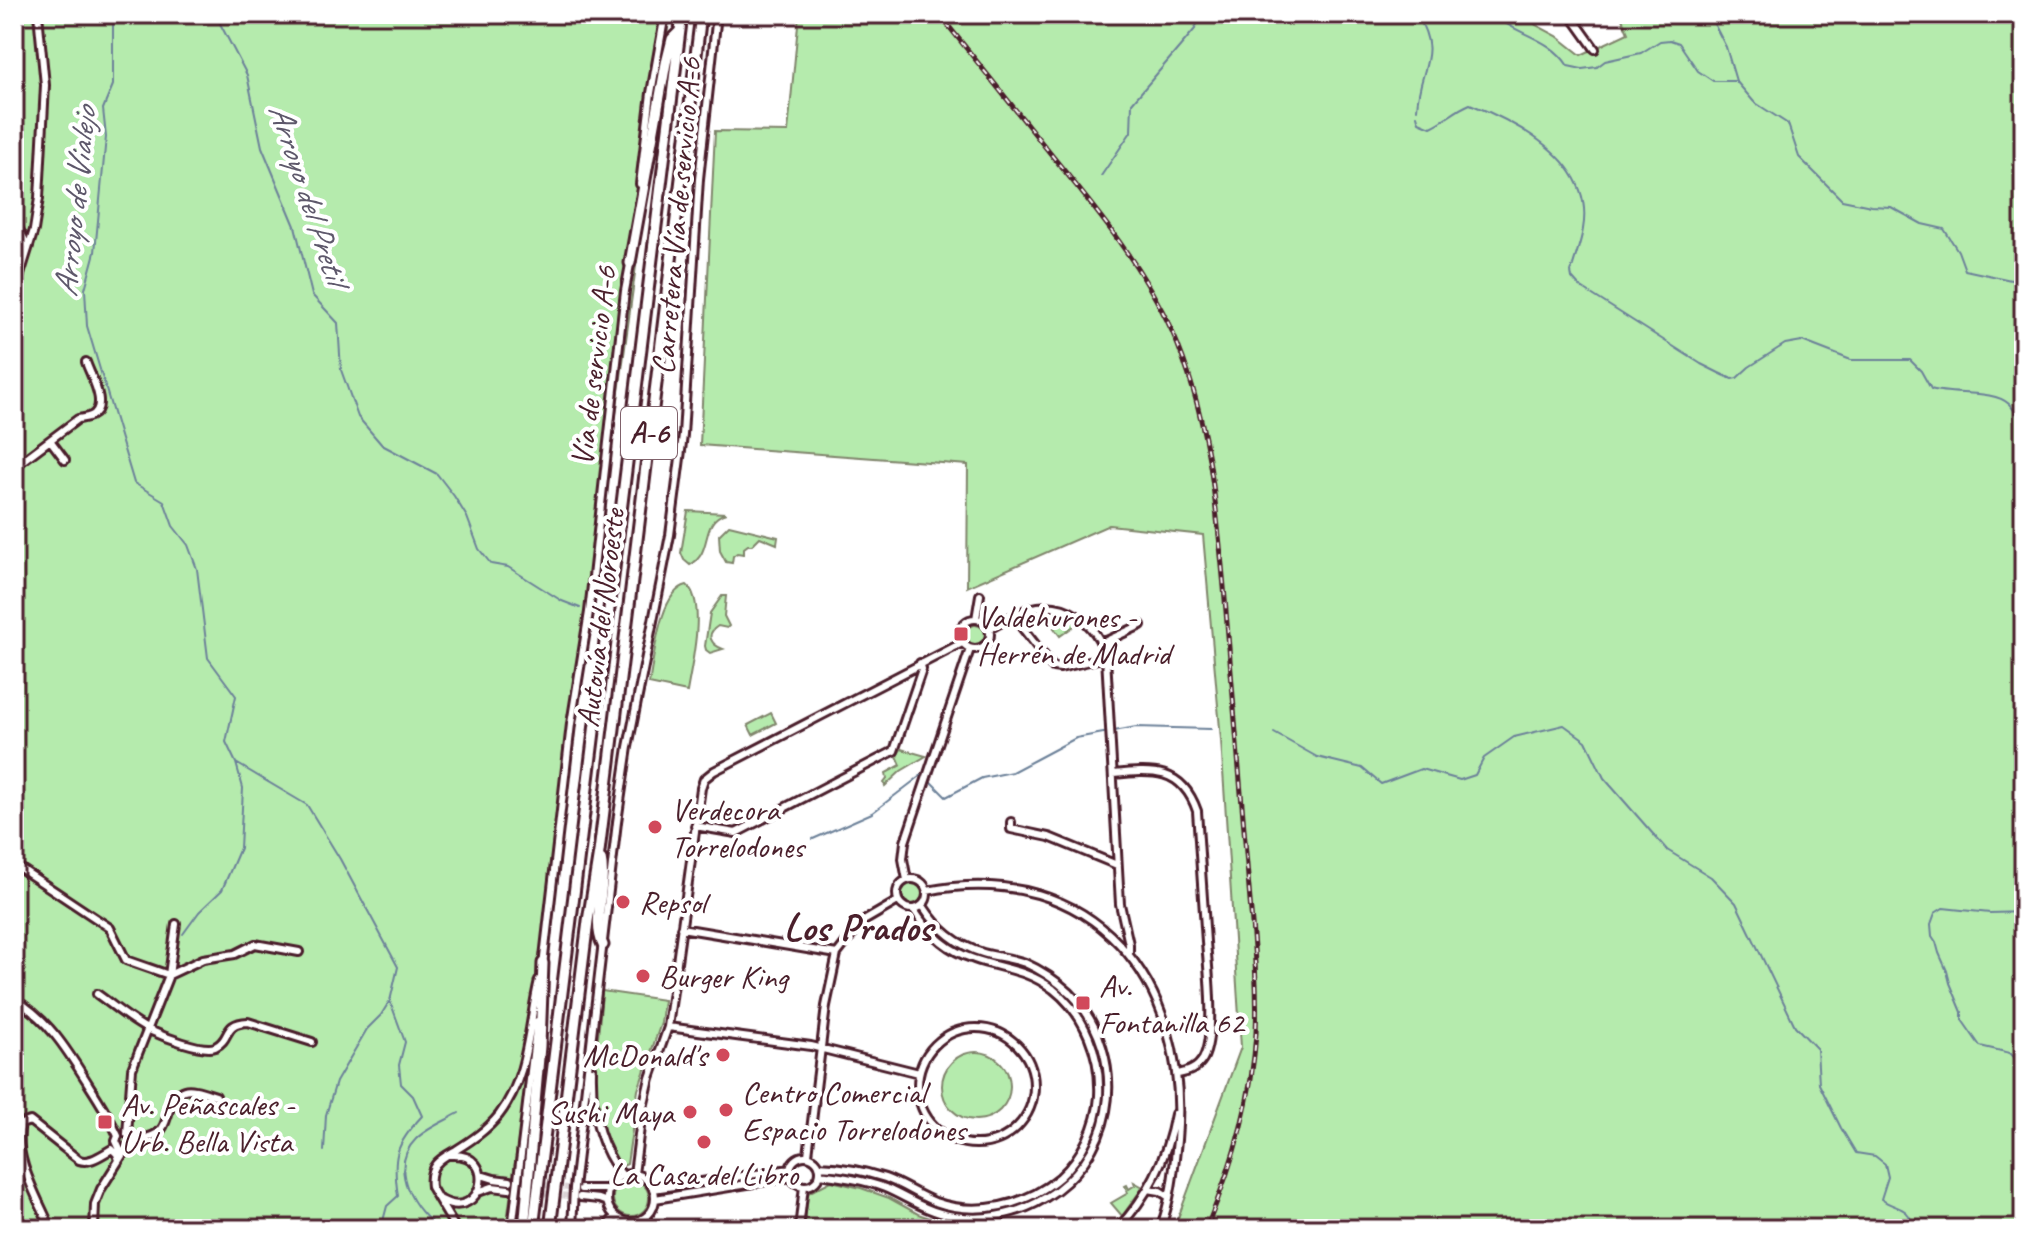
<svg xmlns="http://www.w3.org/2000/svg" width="2038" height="1243" font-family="Caveat,sans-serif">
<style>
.green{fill:#b5ebad;stroke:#80856c;stroke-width:2}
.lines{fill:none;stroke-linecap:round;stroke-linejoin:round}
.stream{stroke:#6c8199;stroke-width:2}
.minor-tunnel{stroke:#dbd2d5;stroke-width:6;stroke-dasharray:6 3;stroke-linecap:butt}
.minor-casing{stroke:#4a1f2b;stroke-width:12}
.highway-casing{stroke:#4a1f2b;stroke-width:15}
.minor{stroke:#fff;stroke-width:6}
.highway{stroke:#fff;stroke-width:9}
.rail-casing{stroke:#4a1f2b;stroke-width:5}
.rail{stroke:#fff;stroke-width:2;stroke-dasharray:6;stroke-linecap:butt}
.poi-dot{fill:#d1495b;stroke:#fff;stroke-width:3}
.labels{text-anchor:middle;stroke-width:8;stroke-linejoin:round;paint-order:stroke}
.shield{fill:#fff;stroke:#80626b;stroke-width:2}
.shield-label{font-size:30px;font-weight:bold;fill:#4a1f2b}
.street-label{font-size:32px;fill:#4a1f2b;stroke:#fff}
.poi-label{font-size:32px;fill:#4a1f2b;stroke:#fff;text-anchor:start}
.water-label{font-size:34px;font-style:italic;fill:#5e586b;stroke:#fff}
.district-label{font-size:40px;font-weight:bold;fill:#4a1f2b;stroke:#fff}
</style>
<rect width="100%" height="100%" fill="#fff"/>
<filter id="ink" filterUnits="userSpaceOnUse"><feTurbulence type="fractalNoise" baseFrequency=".0125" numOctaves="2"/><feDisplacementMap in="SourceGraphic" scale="16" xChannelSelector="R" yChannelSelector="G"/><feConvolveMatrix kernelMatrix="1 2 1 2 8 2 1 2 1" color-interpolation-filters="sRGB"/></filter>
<g filter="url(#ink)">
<path class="green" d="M14,14H670L506,1229H14Z
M799,14H1523L1536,25L1557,36L1581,55L1628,33L1620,14H2024V1229H1174L1241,1047L1221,740L1203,535L1109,525L967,587L968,465L700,445L715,131L788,132Z
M688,511L726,513C699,521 714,552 690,565L684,560L681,553Z
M729,525L778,537L777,544L760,537L752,545H748L744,548V554L737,553L733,556L732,563L726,562L720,551L719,535Z
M687,585C707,603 691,667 687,692L649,684C654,659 659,591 687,585Z
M722,596H726L724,616L729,626L727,628L718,626C704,635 712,645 723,649L710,653L706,650L705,646L710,613Z
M1050,612L1067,617L1078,623L1060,636L1043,613Z
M965 635a10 10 0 1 1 20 0a10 10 0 1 1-20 0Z
M771,713L776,723L753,735L748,725Z
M901,749L926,756L901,771L885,786L884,783L887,779L886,773L901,765L897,756Z
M901 894a11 11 0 1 1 22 0a11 11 0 1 1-22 0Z
M922,912C934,931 952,947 973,954C984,958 997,958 1009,961C1028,967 1046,977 1062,990C1092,1016 1109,1060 1104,1099C1094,1175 1028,1225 952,1212C930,1208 911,1195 890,1187C870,1178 848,1175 825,1172V1169C848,1172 869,1175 890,1184C919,1195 944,1212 976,1212C1010,1211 1046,1198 1068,1172C1076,1163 1080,1150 1086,1140C1090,1131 1097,1122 1099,1113C1107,1086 1101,1053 1089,1030C1080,1011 1064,998 1049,984C1029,965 1001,965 976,958C952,951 934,933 920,914Z
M602,991L664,1000L661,1023L638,1090L627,1164L623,1166L619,1164C612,1149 604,1134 600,1118C590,1084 600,1028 602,991Z
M942 1086a34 34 0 1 1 68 0a34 34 0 1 1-68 0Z
M785,1172V1175L660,1195L659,1193Z
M613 1198a18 18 0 1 1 36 0a18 18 0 1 1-36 0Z
M831,1181L861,1188L889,1198L918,1214L947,1224V1229H804L808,1193Z
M1134,1182L1143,1187L1122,1216L1111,1203L1128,1193L1125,1186L1127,1185L1129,1189L1135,1185Z"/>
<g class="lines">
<path class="stream" d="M113,14V85L103,109L106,137L95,252L85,289L87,326L134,483L164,501L173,526L188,545L197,569L208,658L236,696L226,742L236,763L307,805L340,859L398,967L390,1001L405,1042L399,1065L401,1084L413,1096L422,1116C395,1145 392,1157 398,1196L387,1206L383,1221
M215,14L247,75L262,147L295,226L312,295L338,323L341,370L358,417L382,445L437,474L454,496L467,517L479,549L491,564L508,567L562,601L580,608
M1413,14L1417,15C1442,56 1419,67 1417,109
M1492,14C1516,35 1550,37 1568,66L1582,69L1597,67L1605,61L1641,53L1660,41L1670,40L1679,43L1698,71L1713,81H1736
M1709,14L1726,47L1736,81L1754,102L1788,124L1799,157L1842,200L1871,206L1891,207L1922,224L1944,229L1958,251L1965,270L2011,280L2024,272
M1417,115L1419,122L1431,127C1445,121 1455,110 1470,104C1520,124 1595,163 1583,229C1581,243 1575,257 1571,272L1572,278L1580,287L1701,364L1719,373L1732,379L1737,378L1749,367L1785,344L1802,341L1851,360H1910L1921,371L1931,389C1952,396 1994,389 2009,404C2015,410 2019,419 2024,426
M1101,176L1131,132L1132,103L1195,29L1199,19L1207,14
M1274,733L1317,757L1362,768L1381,784L1421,769L1460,780L1475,775L1484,758L1514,737L1564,725L1586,741L1604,778L1667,850L1711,877L1736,903L1795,1026L1817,1049L1819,1084L1841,1128L1856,1153L1875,1156L1885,1164L1888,1177L1881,1199C1896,1210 1910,1205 1913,1228
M929,780L946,797L982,778L1012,772L1076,738L1136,727L1211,729
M813,839L872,813L923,774L924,776
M2024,912L1990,913L1943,908L1935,913L1931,924L1932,936L1936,942L1939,953L1947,971L1950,983L1962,1012V1020L1980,1046L2010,1053L2024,1067
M183,934L199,912L222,890L240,848L243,788L236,763
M324,1151L326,1115L336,1082L367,1029L381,1015L389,1002
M441,1229C414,1212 387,1168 416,1139C427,1128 445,1121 459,1113
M1918,1229L1925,1225L1944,1229"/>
<path class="minor-tunnel" d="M510,1181L577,1189
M509,1189L577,1197"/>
<defs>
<path id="minor" d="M1570,14L1595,49
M640,184L651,93L665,14
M14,221L28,246
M14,294L34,230L39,198L45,85L38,14
M50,440L65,460
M14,467L78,419C82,418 87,418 91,416C110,407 90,375 86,362
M1013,616L1053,667L1060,668L1106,657
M960 634a15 15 0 1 1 30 0a15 15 0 1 1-30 0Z
M976,619L980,595
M989,629C1002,622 1015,614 1029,609C1065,598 1097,623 1106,657L1120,904L1129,944V953
M1102,643L1141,625
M1113,774C1152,770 1182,767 1197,811C1200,855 1203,898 1206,942C1208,969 1216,1036 1203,1059C1197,1069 1188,1072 1178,1074
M1011,822V829L1049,837L1117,865
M695,826L736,833L894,751L922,669L920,663
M14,864L110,928L126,960L169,975L203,959L235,954L255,944L299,952
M897 894a15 15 0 1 1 30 0a15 15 0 1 1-30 0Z
M907,880L903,859L905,842L970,649
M927,891C1093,859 1191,982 1177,1140C1174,1169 1171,1201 1160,1229
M681,928L837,954
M543,966L571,724L589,612L625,291L631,259
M97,994C114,1006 131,1021 149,1030C162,1036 203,1052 215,1047C232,1039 222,1023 248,1022L312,1042
M14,999C49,1019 69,1053 89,1085C100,1102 110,1118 118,1136L116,1141L122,1154
M668,1027L811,1046L919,1073
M918 1086a58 58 0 1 1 116 0a58 58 0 1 1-116 0Z
M592,1070C591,1108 598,1145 622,1175
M127,1134L132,1069L169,975L176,924
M130,1142C140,1138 152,1139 160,1131C165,1126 166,1120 168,1114C177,1081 190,1088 216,1096
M808,1155L826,1006L837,954L862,922L898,901
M790 1171a15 15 0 1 1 30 0a15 15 0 1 1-30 0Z
M819,1166C842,1167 864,1171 885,1178C902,1184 917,1195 935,1202C977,1217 1026,1206 1060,1177C1082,1157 1097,1126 1099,1096C1101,1056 1085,1014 1053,989C1026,969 1003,969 974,959C948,951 928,932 914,910
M607 1198a24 24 0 1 1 48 0a24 24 0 1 1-48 0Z
M634,1174L642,1112L650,1078L668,1027L701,788L704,779L714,771L962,643
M820,1174C842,1177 864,1180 885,1188C904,1196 921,1208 940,1213C1014,1233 1092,1186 1106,1111C1114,1069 1100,1023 1070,993C1057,981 1041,970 1025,963C1011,958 997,957 983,953C956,945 938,929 923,906
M481,1175L494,1179L510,1181
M581,1189H608
M653,1189L790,1169
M1148,1189L1160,1191L1169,1197
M478,1192L492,1187L509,1189
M580,1197L599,1199L607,1202
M655,1199L791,1177
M441,1200C483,1223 499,1152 451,1155
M51,1229C39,1200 12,1156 21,1124L30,1121L79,1160C90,1164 101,1155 112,1149L117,1154L119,1160
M94,1229L95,1204L101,1189L128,1146
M456,1229L431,1187C430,1179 430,1171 436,1164C441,1158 449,1154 456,1150C472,1140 487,1130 499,1115C529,1076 528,1026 539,980
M512,1229L537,1021
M572,1229L574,1188L617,822L628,747L670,535L683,435L699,179L717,14
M604,1229L615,1217
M799,1229L804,1186
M1117,1229C1149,1196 1167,1158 1175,1114"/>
<path id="highway" d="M630,263L666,63L672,39L680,31
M601,859C607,885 591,921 603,945
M524,1229L540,1046L543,963
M533,1229L682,14
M550,1229L588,921L599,852L701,14"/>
</defs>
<use href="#minor" class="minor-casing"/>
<use href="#highway" class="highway-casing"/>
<use href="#minor" class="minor"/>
<use href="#highway" class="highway"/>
<defs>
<path id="rail" d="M939,14C977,62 1016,110 1054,158C1098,212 1143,267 1172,331C1208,413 1216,499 1224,587C1229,644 1233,701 1238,757C1242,805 1246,853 1250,901C1254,945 1258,989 1256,1033C1252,1101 1232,1167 1206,1229"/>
</defs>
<use href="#rail" class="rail-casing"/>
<use href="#rail" class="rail"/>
</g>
</g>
<g class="poi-dot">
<rect x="953" y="626" width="16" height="16" rx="4"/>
<circle cx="655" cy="827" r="8"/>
<circle cx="623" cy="902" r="8"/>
<circle cx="643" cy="976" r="8"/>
<rect x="1075" y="995" width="16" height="16" rx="4"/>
<circle cx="723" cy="1055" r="8"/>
<circle cx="726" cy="1110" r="8"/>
<circle cx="690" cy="1112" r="8"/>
<rect x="97" y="1114" width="16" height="16" rx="4"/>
<circle cx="704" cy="1142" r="8"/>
</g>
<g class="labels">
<rect class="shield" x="621" y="407" width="56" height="52" rx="6"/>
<g class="shield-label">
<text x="649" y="443">A-6</text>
</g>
<g class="street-label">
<text transform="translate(676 216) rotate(-85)" y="11">Carretera Vía de servicio A-6</text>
<text transform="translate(593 366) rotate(-83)" y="11">Vía de servicio A-6</text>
<text transform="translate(600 618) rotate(-83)" y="11">Autovía del Noroeste</text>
</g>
<g class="poi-label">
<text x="977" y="627">Valdehurones -<tspan x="977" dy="37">Herrén de Madrid</tspan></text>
<text x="671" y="820">Verdecora<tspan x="671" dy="37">Torrelodones</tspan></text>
<text x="639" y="913">Repsol</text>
<text x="659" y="987">Burger King</text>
<text x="1099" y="996">Av.<tspan x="1099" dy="37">Fontanilla 62</tspan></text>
<text x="707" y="1066" text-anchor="end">McDonald's</text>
<text x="742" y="1103">Centro Comercial<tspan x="742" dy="37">Espacio Torrelodones</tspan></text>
<text x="121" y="1115">Av. Peñascales -<tspan x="121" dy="37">Urb. Bella Vista</tspan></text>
<text x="674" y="1123" text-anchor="end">Sushi Maya</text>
<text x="704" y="1185" text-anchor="middle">La Casa del Libro</text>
</g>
<g class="water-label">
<text transform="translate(309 193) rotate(72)" y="12">Arroyo del Pretil</text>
<text transform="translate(74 202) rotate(-84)" y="12">Arroyo de Vialejo</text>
</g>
<g class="district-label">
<text x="858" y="940">Los Prados</text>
</g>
</g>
<rect width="2038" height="1243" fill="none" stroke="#fff" stroke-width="48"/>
<rect x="24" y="24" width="1990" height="1195" fill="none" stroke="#4a1f2b" stroke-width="3" filter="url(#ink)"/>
</svg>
